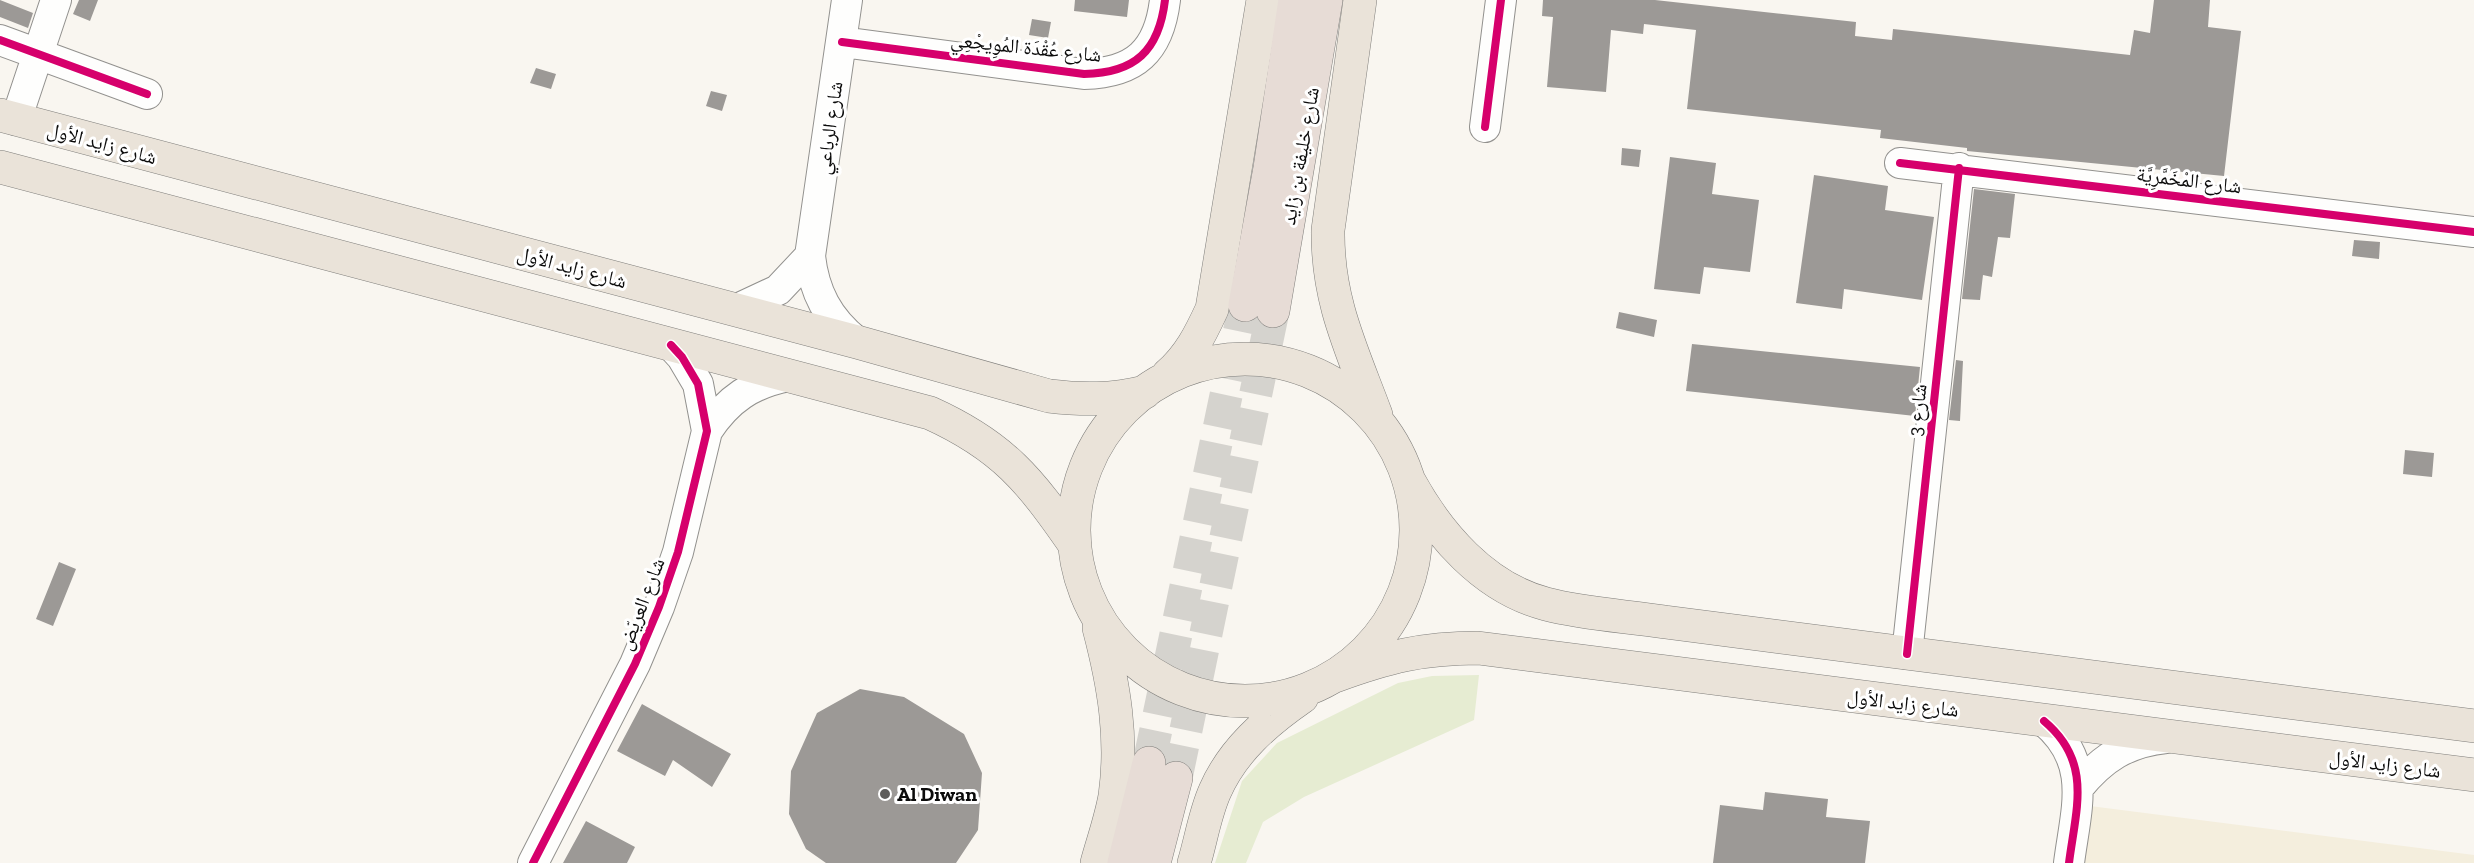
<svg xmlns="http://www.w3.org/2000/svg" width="2474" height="863" font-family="'Zilla Slab','Noto Naskh Arabic',serif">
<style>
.farmland{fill:#f4eedd}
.green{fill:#e6ecd2}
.building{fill:#9c9996}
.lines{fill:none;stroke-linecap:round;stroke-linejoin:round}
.highway-tunnel{stroke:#d5d3ce;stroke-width:33;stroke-dasharray:33 16;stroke-linecap:butt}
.minor-casing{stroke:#92918e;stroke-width:32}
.major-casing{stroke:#7f7e7b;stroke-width:34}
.highway-casing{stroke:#7f7e7b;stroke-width:34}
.minor{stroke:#fefefd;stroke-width:30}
.major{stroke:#eae3d9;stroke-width:33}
.highway{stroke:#e7dcd6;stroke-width:33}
.cycleway-casing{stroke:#fff;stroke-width:11}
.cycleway{stroke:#d6006c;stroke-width:8}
.poi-dot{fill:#5e5d5b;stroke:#fff;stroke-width:2}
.labels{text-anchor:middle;stroke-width:6;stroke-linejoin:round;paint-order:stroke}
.street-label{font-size:20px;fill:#0b0b0b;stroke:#fff}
.poi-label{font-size:20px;font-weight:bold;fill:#0b0b0b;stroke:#fff;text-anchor:start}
</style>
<rect width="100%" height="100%" fill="#f9f6f0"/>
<path class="farmland" d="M2090,806L2474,855V863H2082Z"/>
<path class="green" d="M1479,675L1474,720L1304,797L1263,822L1246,863H1215L1242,781L1277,743L1398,683L1432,676Z"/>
<path class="building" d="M0,0L33,13L28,28L0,17Z
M79,0H98L90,21L73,14Z
M1075,0H1129L1127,17L1074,11Z
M1543,0H1655L1856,22L1855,36L1892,40L1893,29L2130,55L2134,30L2150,33L2154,0H2210L2208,27L2241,31L2224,176L1967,151V148L1880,138L1881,130L1687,109L1696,30L1644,24L1643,34L1611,30L1606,92L1547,87L1553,17L1542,16Z
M1032,19L1051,22L1048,38L1029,35Z
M536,68L556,74L551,89L530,83Z
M711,91L727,95L722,111L706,106Z
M1622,148L1641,150L1639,167L1621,165Z
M1670,157L1716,163L1712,194L1759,200L1750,272L1704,267L1700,294L1654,289Z
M1814,175L1888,186L1885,210L1934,217L1922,300L1844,289L1842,309L1796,303Z
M1974,189L2015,194L2010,238L1998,237L1992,277L1983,275L1980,300L1962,299Z
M2354,240L2380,242L2379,259L2352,256Z
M1619,312L1657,320L1654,337L1616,328Z
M1692,344L1920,367L1915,416L1686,391Z
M1956,360L1963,361L1960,421L1949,420Z
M2405,450L2434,453L2432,477L2403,474Z
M59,562L76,569L53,626L36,619Z
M860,689L904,697L964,734L982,773L978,830L956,863H826L806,849L789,814L791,771L817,713Z
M642,704L731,754L712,787L673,760L665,776L617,751Z
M1765,792L1828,799L1826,817L1870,821L1865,863H1713L1720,805L1763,810Z
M586,821L635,847L627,863H563Z"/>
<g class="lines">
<path class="highway-tunnel" d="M1149,763L1245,305
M1176,778L1273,311"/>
<defs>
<path id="minor" d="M847,0L810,256C814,292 828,319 857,342
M0,40L147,94
M842,42L1084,74C1135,73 1159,51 1165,0
M16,120L56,0
M1485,127L1501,0
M1900,163L2474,232
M735,310L778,290L810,256
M707,431C728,399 752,383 789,376
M1907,654L1959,168
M2044,721C2093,762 2076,808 2069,863
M2078,788C2102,758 2127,742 2166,738
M533,863L635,664L659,607L678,552L707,431L698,384L682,357L671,345"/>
<path id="major" d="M1360,0L1328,230C1327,301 1352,350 1376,415
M0,115L857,342L1049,396C1083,400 1112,400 1145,392
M0,167L930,413C1003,446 1030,480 1075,545
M1074 530a171 171 0 1 1 342 0a171 171 0 1 1-342 0Z
M1168,375C1189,357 1200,335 1212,309L1263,0
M1409,481C1438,534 1484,588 1546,604C1584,614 1626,616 1665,622L2474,726
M1335,676C1387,657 1422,648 1478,648L2474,775
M1097,863C1103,841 1111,819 1115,796C1123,738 1114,685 1099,628
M1194,863C1201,840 1205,813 1215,791C1233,750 1266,722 1302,697"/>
<path id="highway" d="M1245,305L1270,168L1295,0
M1273,311L1326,0
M1124,863L1149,763
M1154,863L1176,778"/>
</defs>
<use href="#minor" class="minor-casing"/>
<use href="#major" class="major-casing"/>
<use href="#highway" class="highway-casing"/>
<use href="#minor" class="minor"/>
<use href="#major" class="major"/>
<use href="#highway" class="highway"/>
<defs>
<path id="cycleway" d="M0,40L147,94
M842,42L1084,74C1135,73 1159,51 1165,0
M1485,127L1501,0
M1900,163L2474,232
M1907,654L1959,168
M2044,721C2093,762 2076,808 2069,863
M533,863L635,664L659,607L678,552L707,431L698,384L682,357L671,345"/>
</defs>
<use href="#cycleway" class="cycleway-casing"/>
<use href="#cycleway" class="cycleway"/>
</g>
<circle class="poi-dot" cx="885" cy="794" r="6"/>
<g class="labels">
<g class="street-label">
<text transform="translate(1026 47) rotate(6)" y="7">شارع عُقْدَة المُوِيجْعِي</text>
<text transform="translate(829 128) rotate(-82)" y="7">شارع الرباعي</text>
<text transform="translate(102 143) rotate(15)" y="7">شارع زايد الأول</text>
<text transform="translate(1300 156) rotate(-80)" y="7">شارع خليفة بن زايد</text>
<text transform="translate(2189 180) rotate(7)" y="7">شارع المْخَمَّرِيَّة</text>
<text transform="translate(572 267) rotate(15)" y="7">شارع زايد الأول</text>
<text transform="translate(1917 410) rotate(-84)" y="7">شارع 3</text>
<text transform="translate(641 604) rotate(-69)" y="7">شارع العريّض</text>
<text transform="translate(1903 703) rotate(7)" y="7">شارع زايد الأول</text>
<text transform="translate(2385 764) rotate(7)" y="7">شارع زايد الأول</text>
</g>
<g class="poi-label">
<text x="897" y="801">Al Diwan</text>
</g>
</g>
</svg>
